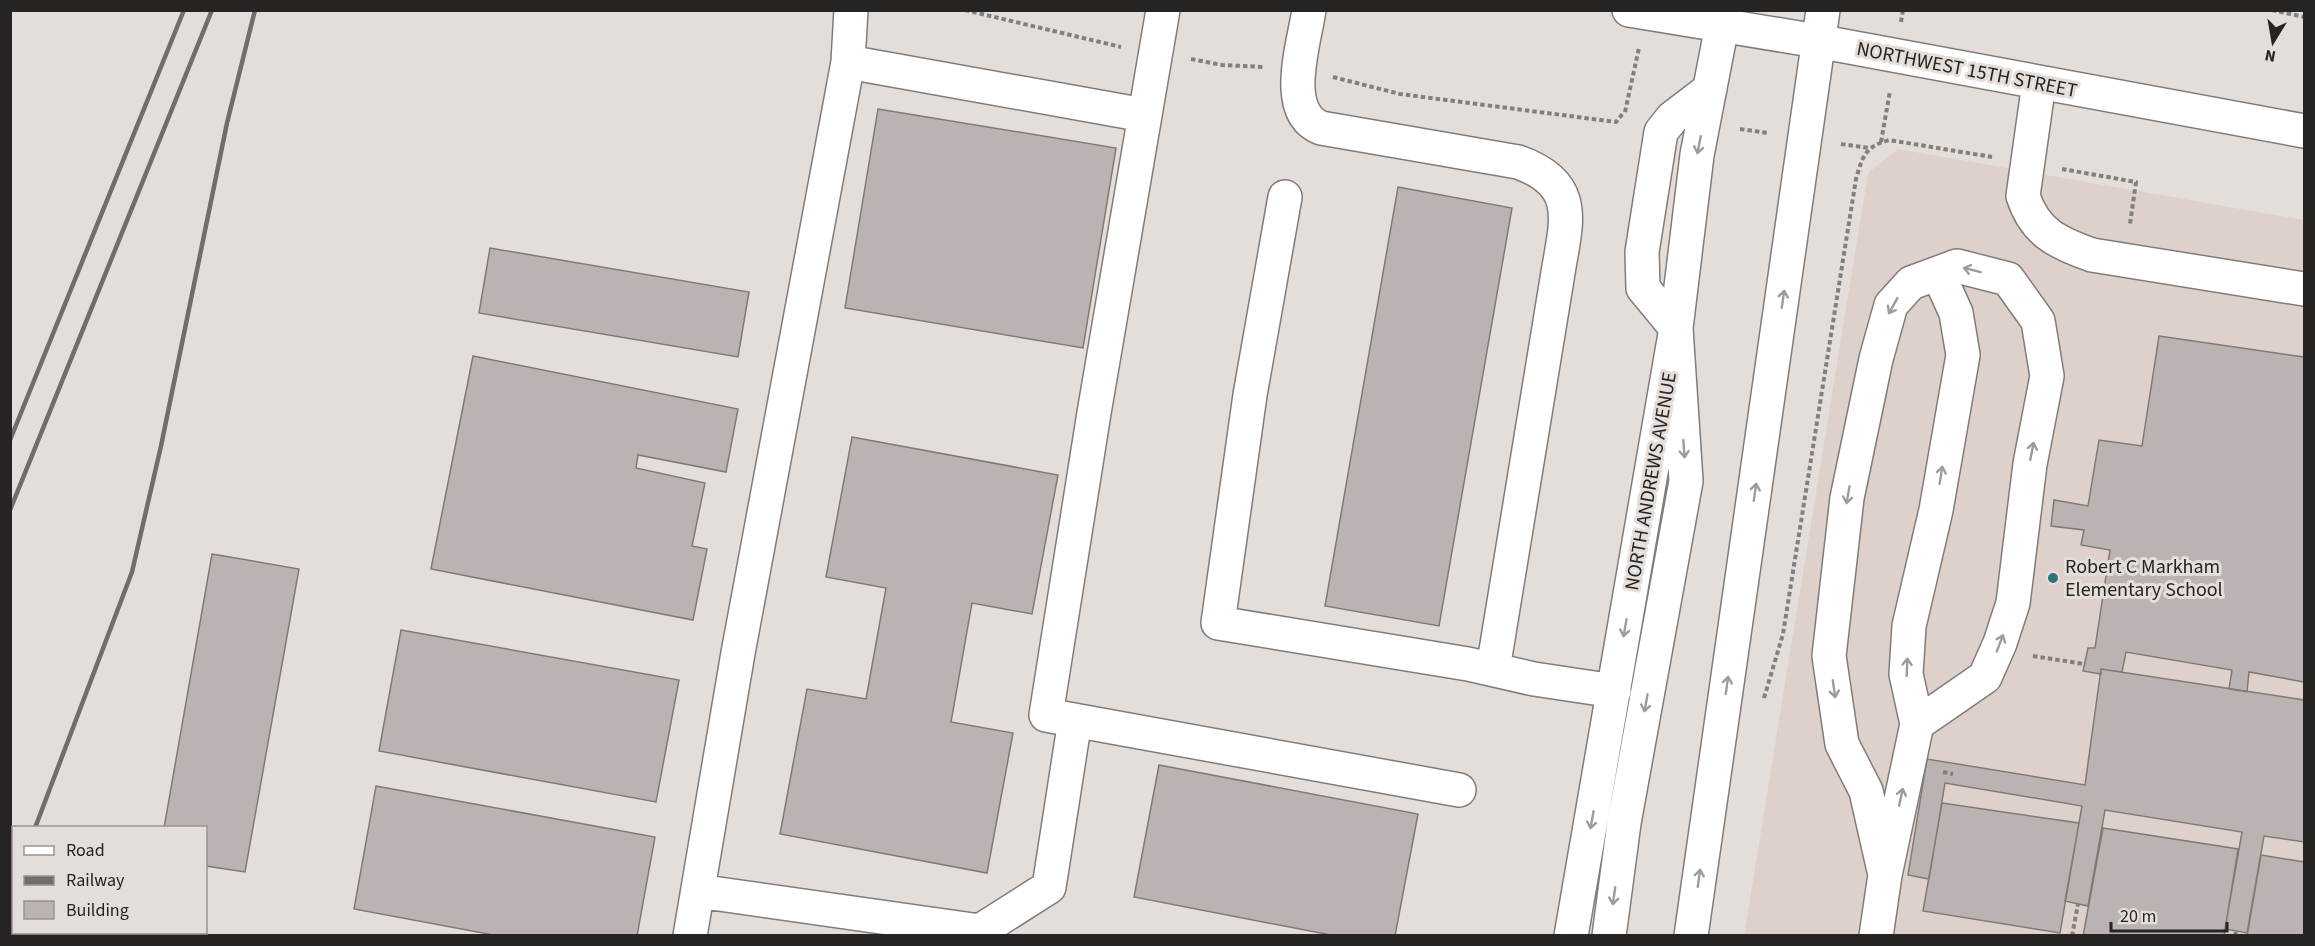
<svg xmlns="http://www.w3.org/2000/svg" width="2315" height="946" font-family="'Source Sans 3',sans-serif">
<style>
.built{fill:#ded0cb}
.building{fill:#bab3b1;stroke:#807a77;stroke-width:1.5}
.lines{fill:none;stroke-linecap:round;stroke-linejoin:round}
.minor-casing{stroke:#827c79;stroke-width:36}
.path{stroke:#837f7d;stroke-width:4;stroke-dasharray:4.5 3;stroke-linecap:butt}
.minor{stroke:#fff;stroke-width:33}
.rail{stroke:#716d6b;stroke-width:4.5}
.oneway{stroke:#9d9c9c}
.poi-dot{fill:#2b757b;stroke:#e4dedb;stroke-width:2}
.labels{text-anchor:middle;stroke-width:6;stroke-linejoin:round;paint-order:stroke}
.street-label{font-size:20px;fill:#262423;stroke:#e4dedb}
.poi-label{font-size:20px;fill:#262423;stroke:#e4dedb;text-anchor:start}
</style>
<rect width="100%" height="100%" fill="#e4dedb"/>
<path class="built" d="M1898,149L2304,220V935L1744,936L1868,173Z"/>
<path class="building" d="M878,109L1116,148L1083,348L845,308Z
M1398,187L1512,208L1439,626L1325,606Z
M490,248L749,292L738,357L479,313Z
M2159,336L2304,357V682L2249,672L2247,692L2229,689L2232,670L2126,652L2122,672L2101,669V674L2083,671L2088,648H2095L2110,550L2081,545L2084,530L2051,526L2054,500L2088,506L2099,440L2142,446Z
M473,356L738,409L726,472L638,455L636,468L705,483L692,546L707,549L693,620L431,569Z
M852,437L1058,475L1032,614L972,603L951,722L1013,733L987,873L780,834L807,689L866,699L886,588L826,577Z
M212,554L299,569L245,872L206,866V828H164Z
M401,630L679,680L656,802L379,751Z
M2101,669L2304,700V842L2264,836L2247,933L2225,929L2242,832L2105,810L2088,906L2065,901L2082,806L1945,783L1929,879L1908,875L1927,759L2085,785Z
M1159,765L1418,814L1395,936H1336L1134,897Z
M376,786L655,837L637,936H499L354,909Z
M1942,803L2079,823L2060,933L1923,911Z
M2103,828L2238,849L2224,936H2083Z
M2261,855L2304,862V936H2247Z"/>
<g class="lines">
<defs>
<path id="minor" d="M1163,10L1094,413L1046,715L1459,790
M1309,10C1304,44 1281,112 1321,128L1518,162C1583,185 1565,225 1557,279L1493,669
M1629,10L1817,41L2304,131
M848,62L1144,115
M2039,83L2023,196C2035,233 2058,243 2092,255L2304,289
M1285,197L1250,395L1218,623L1468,664L1534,679L1614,691
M1917,724L1906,674L1909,626L1936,510L1963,355L1956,313L1938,273
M698,891L980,931L1049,887L1075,720
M690,936L738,653L848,62L851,10
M1571,936L1676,328L1697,155L1725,10
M1609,936L1624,823L1686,481L1676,328L1643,288L1642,252L1661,132L1672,118L1710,89
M1691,936L1823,10
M1876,936L1885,875L1917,724L1985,677L2000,643L2013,603L2030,464L2047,376L2038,321L2008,279L1957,266L1911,283L1891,305L1876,359L1847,498L1829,656L1842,744L1866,791L1885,875"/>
</defs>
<use href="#minor" class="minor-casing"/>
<path class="path" d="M965,10L1121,47
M2272,10L2304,17
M1901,22L1903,10
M1191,59L1222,65L1264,67
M1333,77L1400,94L1616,122L1624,112
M1625,112L1639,48
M1740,129L1768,133
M1881,142L1890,91
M1841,144L1869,148
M2062,169L2136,182L2130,224
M2033,656L2084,664
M1764,698L1783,634L1856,179C1863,155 1865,147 1889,140L1992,157
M1943,772L1953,774
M2072,936L2078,904
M2235,936L2236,931"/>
<use href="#minor" class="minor"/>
<path class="rail" d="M10,440L184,10
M10,510L212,10
M35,828L132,572L161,446L227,123L255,10"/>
</g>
<defs><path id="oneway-shaft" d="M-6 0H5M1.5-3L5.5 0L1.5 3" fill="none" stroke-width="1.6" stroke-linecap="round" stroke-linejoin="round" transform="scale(1.5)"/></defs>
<g class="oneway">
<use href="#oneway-shaft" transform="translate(1699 145) rotate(101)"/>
<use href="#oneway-shaft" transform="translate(1972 270) rotate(-166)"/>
<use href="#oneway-shaft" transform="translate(1783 299) rotate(-82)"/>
<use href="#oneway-shaft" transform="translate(1893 306) rotate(119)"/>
<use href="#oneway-shaft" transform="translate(1684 449) rotate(86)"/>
<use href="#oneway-shaft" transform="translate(2032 451) rotate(-79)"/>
<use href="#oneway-shaft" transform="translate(1941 475) rotate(-81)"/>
<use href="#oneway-shaft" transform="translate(1755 492) rotate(-82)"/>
<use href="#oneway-shaft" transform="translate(1848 495) rotate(100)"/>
<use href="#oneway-shaft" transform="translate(1625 628) rotate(100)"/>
<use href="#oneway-shaft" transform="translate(2000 643) rotate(-69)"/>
<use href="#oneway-shaft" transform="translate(1907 667) rotate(-88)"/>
<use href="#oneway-shaft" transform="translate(1727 685) rotate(-82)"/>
<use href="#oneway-shaft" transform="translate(1834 689) rotate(82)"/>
<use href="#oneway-shaft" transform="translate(1646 703) rotate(100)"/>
<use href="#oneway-shaft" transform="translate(1901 797) rotate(-78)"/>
<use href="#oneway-shaft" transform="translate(1592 820) rotate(100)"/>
<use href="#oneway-shaft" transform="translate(1699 878) rotate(-82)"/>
<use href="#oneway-shaft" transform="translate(1614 896) rotate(98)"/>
</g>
<circle class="poi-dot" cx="2053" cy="578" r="6"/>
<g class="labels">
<g class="street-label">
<text transform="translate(1967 69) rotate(11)" y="7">NORTHWEST 15TH STREET</text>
<text transform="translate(1650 481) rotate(-80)" y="7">NORTH ANDREWS AVENUE</text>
</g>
<g class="poi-label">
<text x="2065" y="573">Robert C Markham<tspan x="2065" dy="23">Elementary School</tspan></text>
</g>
</g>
<rect width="2315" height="946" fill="none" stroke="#262423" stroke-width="24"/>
<rect x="12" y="826" width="195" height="108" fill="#e4dedb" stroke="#989491" stroke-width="1.5"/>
<rect x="24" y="846" width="30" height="9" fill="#ffffff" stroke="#989491" stroke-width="1.5"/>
<text x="66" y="856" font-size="18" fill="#262423">Road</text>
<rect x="24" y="876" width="30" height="9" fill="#716d6b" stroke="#989491" stroke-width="1.5"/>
<text x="66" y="886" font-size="18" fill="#262423">Railway</text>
<rect x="24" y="901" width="30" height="18" fill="#bab3b1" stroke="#989491" stroke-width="1.5"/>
<text x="66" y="916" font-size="18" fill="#262423">Building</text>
<g transform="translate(2273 42) rotate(191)" stroke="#e4dedb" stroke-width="4.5" paint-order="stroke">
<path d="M0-4.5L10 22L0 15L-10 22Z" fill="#262423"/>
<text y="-9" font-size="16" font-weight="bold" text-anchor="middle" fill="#262423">N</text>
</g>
<path d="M2111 922v9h116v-9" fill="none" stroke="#262423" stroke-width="3"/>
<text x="2120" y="922" font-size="18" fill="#262423" stroke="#e4dedb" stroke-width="4.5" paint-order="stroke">20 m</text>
</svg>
